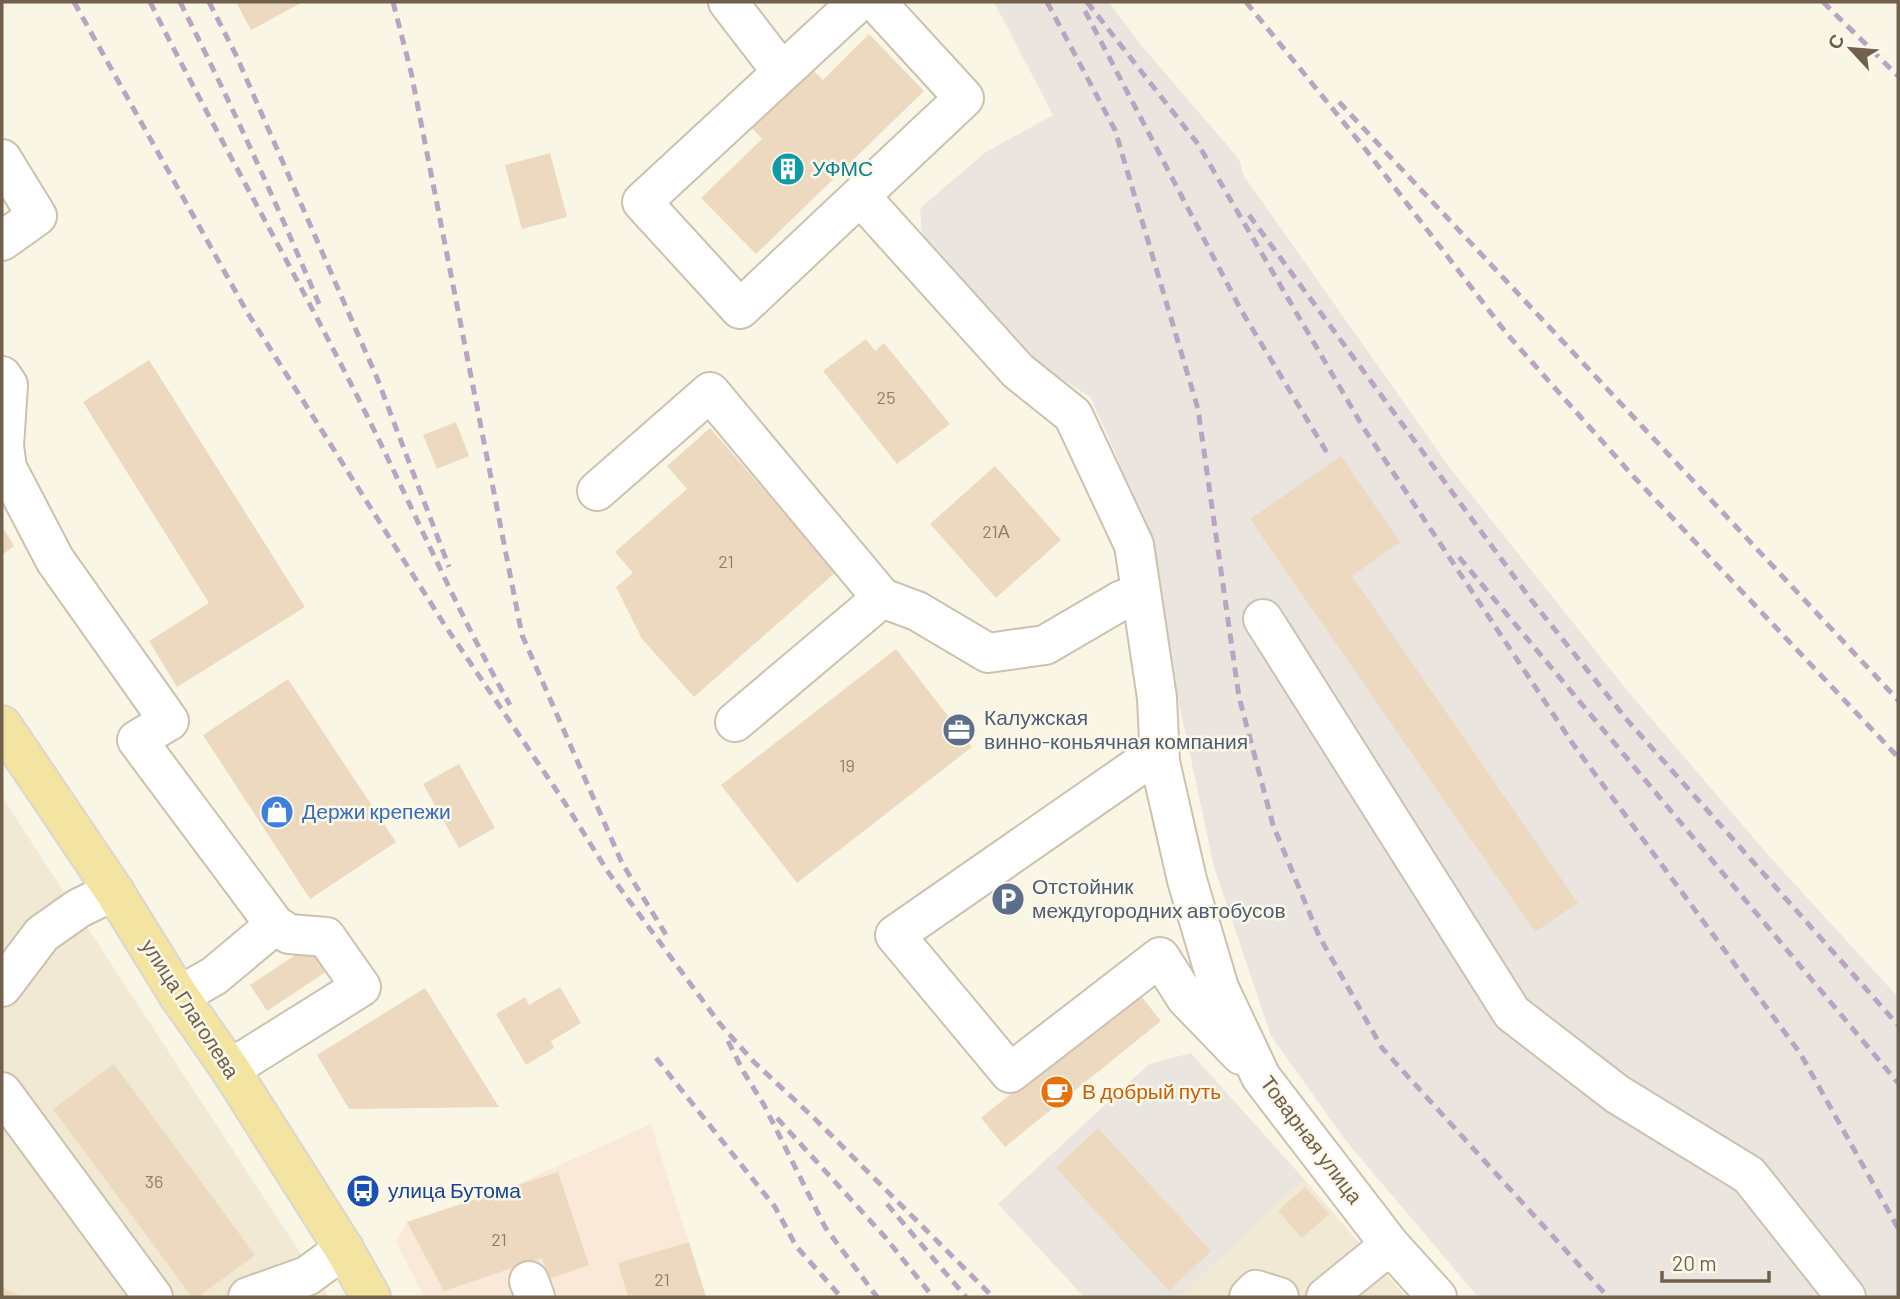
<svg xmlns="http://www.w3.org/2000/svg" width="1900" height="1299" font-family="Barlow,sans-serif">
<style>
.residential{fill:#f1e9d4}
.commercial{fill:#fae9d9}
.industrial{fill:#eae6df}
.building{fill:#edd9bf}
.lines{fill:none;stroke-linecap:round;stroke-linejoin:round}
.minor-casing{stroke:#cdc1af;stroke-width:42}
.major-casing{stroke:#dad6d0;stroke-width:42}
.minor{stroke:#fff;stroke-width:38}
.major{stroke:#f4e4a2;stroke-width:38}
.rail{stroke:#baa4c3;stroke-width:5;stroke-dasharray:10 7;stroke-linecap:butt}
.labels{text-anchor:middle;stroke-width:5;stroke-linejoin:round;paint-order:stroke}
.number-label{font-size:18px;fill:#907e69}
.culture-label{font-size:21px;fill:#0d838f;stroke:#fdf9ea;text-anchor:start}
.service-label{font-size:21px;fill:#4e5e75;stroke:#fdf9ea;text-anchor:start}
.shop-label{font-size:21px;fill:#366cbe;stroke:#fdf9ea;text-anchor:start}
.street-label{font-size:21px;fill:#71604c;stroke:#fdf9ea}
.food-label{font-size:21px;fill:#c56008;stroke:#fdf9ea;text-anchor:start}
.transit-label{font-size:21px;fill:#164399;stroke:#fdf9ea;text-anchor:start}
</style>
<rect width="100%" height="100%" fill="#faf6e5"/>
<path class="residential" d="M2,797L329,1297H2Z
M1304,1179L1406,1297H1180Z"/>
<path class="commercial" d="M651,1124L706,1297H424L396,1242L407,1222L513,1186Z"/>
<path class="industrial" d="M994,2H1109L1141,45L1239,159L1244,176L1450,468L1626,689L1770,857L1898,997V1297H1478L1346,1141L1271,1036L1214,867L1140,522L1116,454L1090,397L1041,366L922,235L920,208L986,152L1053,115Z
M1191,1053L1304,1179L1180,1297H1084L998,1204L1149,1064Z"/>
<path class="building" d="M236,2H303L251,30Z
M869,34L924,91L756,254L701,198L762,139L747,123L808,65L823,80Z
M550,153L567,217L522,229L505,165Z
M866,339L875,351L884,343L950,424L897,464L823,371Z
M149,360L305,607L177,687L149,641L209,603L83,402Z
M456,422L469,456L437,469L423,435Z
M710,428L836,572L694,697L642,639L616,587L633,573L615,552L687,489L667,466Z
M1341,456L1400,542L1352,576L1578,903L1535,932L1250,519Z
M995,466L1061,540L996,598L930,524Z
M2,526L14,546L2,555Z
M896,649L972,747L797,883L721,785Z
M288,679L396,842L310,899L203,735Z
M459,764L495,828L459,848L423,784Z
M317,941L333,967L267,1011L250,985Z
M560,987L581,1023L551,1041L554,1048L526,1065L496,1014L525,997L529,1005Z
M425,988L499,1107L349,1109L317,1055Z
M1137,991L1161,1021L1005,1147L981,1118Z
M114,1064L255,1255L198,1297H192L53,1109Z
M1098,1128L1211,1251L1169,1291L1056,1168Z
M558,1172L589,1265L549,1279L542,1258L444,1291L407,1222Z
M1305,1187L1329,1214L1302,1238L1278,1211Z
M689,1242L706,1297H628L618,1263Z
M2,1287L22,1297H2Z"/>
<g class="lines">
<defs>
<path id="minor" d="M728,2L782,72
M858,2L642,202L740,309L964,98L876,2
M2,159L37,216L2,241
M860,196L1018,371L1073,415L1134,545L1157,698L1160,762L1187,880L1219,988L1261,1077L1390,1245L1437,1297
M2,376L8,385L4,446L7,468L55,560L169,721L137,740L275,925L289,934L326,937L361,987L230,1069
M597,491L710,392L882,598L917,611L988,653L1045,645L1122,600L1141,593
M1263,619L1512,1013L1617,1094L1749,1175L1846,1297
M735,722L882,598
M1160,762L1147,760L895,935L1010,1073L1160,957L1186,998L1241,1055
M2,987L42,934L79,908L114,891
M179,996L214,976L275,925
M2,1092L153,1297
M529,1281L535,1297
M248,1297L307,1276L344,1249
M1249,1297L1256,1290L1279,1297
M1326,1297L1390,1245"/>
<path id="major" d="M2,725L114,891L179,996L230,1069L344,1249L371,1297"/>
</defs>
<use href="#minor" class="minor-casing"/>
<use href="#major" class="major-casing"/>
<use href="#minor" class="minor"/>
<use href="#major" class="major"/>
<path class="rail" d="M74,2L247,312L444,624L563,800L608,872L720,1024L754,1062L814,1118L993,1297
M150,2C214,130 285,254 350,382C405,489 451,600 510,705
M180,2C230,101 276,202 319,304
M209,2L236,55L377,378L449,567
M393,2L411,72L522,635L622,863L668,938
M1047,2L1115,130L1198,409L1239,697L1273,825L1319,936L1382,1048L1608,1297
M1087,2L1198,144L1363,427L1573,744L1800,1053L1898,1228
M1246,2L1366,150L1507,334L1633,476L1898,757
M1823,2L1898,76
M1085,11L1241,310L1329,456
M1339,102L1898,700
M1249,215L1532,601L1628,721L1898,1025
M1459,557L1898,1083
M728,1041L743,1071L764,1105L825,1227L877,1297
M656,1058L775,1207L796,1246L841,1297
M777,1118L885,1237L933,1297
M887,1204L966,1297"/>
</g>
<defs>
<symbol id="building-disc" viewBox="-11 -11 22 22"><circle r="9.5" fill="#0f9aa8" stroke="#fdf9ea"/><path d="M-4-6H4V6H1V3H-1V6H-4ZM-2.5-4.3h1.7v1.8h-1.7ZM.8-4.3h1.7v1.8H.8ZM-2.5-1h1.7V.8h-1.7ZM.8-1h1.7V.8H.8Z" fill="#fff"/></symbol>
<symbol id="office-disc" viewBox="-11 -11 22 22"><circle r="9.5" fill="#5c6f8a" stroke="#fdf9ea"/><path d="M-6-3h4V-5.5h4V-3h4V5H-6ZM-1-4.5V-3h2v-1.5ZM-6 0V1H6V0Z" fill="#fff"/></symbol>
<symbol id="shop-disc" viewBox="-11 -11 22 22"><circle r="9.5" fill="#3f7fe0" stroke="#fdf9ea"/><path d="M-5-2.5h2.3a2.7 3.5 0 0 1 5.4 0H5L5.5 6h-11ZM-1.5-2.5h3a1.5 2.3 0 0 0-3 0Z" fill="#fff"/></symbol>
<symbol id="parking-disc" viewBox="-11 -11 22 22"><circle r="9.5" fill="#5c6f8a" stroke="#fdf9ea"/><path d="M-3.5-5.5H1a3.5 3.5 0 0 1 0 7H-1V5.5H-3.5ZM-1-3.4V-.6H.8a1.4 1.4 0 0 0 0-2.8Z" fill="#fff"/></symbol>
<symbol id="cafe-disc" viewBox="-11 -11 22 22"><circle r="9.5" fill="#e8710a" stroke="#fdf9ea"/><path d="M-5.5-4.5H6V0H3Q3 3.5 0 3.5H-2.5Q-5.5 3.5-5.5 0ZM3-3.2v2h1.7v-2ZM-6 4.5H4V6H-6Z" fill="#fff"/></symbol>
<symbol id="bus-disc" viewBox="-11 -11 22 22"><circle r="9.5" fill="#1a4fb4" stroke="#fdf9ea"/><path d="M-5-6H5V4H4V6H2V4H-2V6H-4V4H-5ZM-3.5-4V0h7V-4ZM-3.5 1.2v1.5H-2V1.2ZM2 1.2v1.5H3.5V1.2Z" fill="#fff"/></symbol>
</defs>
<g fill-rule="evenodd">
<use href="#building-disc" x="769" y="150" width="38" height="38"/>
<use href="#office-disc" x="940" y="711" width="38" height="38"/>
<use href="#shop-disc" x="258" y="793" width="38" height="38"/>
<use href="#parking-disc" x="989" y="880" width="38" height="38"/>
<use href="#cafe-disc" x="1038" y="1073" width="38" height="38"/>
<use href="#bus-disc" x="344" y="1172" width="38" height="38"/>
</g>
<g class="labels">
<g class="number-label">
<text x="886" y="404">25</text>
<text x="996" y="538">21А</text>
<text x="726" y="568">21</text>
<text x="847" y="772">19</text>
<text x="154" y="1188">36</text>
<text x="499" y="1246">21</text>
<text x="662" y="1286">21</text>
</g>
<g class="culture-label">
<text x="812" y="176">УФМС</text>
</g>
<g class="service-label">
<text x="984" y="725">Калужская<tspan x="984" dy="24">винно-коньячная компания</tspan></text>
<text x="1032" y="894">Отстойник<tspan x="1032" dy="24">междугородних автобусов</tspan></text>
</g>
<g class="shop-label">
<text x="302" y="819">Держи крепежи</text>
</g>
<g class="street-label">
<text transform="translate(190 1009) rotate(57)" y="7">улица Глаголева</text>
<text transform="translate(1311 1140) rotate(53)" y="7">Товарная улица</text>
</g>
<g class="food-label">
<text x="1082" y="1099">В добрый путь</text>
</g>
<g class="transit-label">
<text x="388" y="1198">улица Бутома</text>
</g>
</g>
<rect width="1900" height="1299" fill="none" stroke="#71604c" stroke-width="7"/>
<g transform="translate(1851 49) rotate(296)" stroke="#fdf9ea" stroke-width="5" paint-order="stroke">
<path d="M0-5L12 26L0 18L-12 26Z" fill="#71604c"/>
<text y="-10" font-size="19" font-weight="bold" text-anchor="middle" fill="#71604c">С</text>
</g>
<path d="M1662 1271v10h107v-10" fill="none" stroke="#71604c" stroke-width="3.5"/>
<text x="1672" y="1271" font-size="21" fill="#71604c" stroke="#fdf9ea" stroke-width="5" paint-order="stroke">20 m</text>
</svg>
